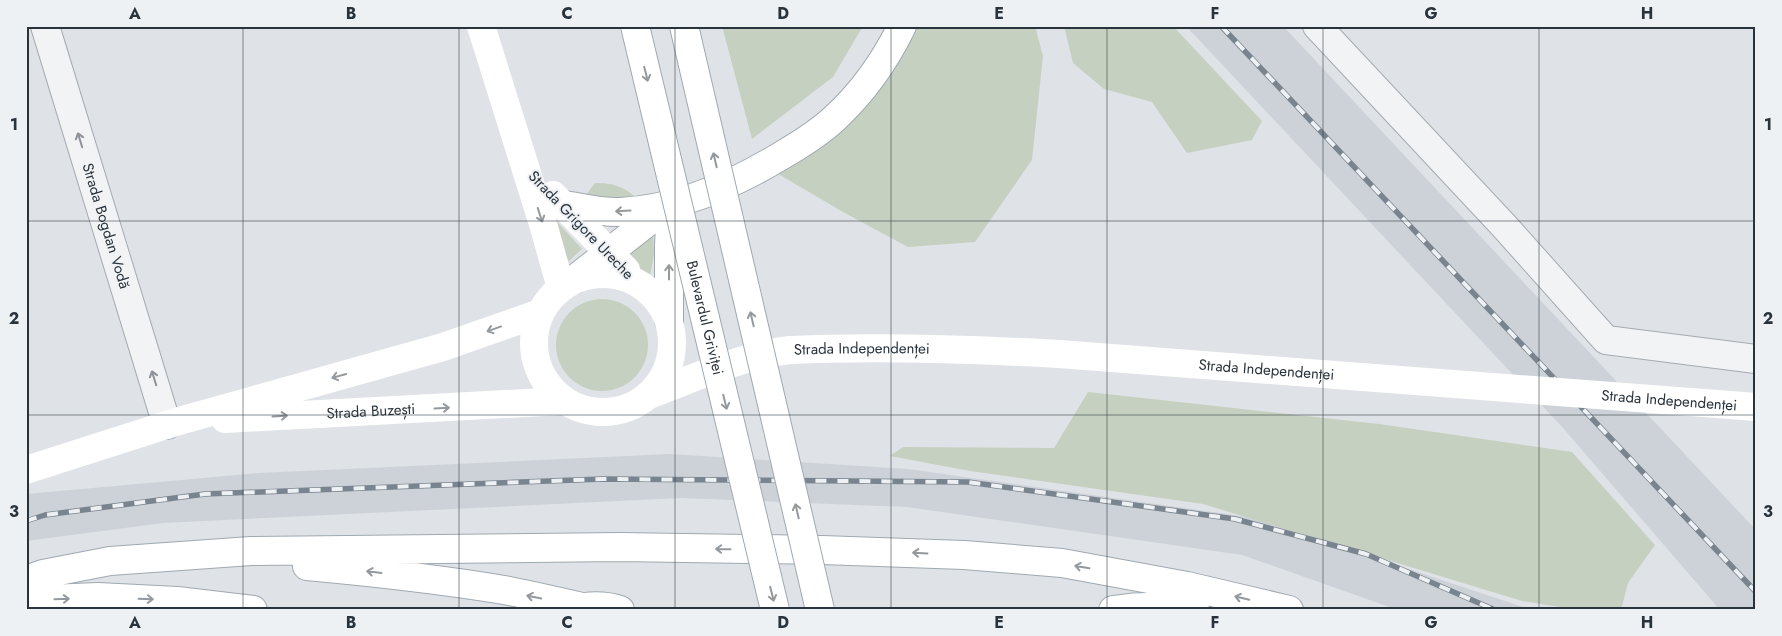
<svg xmlns="http://www.w3.org/2000/svg" width="1782" height="636" font-family="Jost,sans-serif">
<style>
.built{fill:#cdd2d8}
.green{fill:#c6d0c0}
.lines{fill:none;stroke-linecap:round;stroke-linejoin:round}
.minor-casing{stroke:#a5abb0;stroke-width:30}
.primary-casing{stroke:#9fa9b1;stroke-width:30}
.minor{stroke:#f1f3f5;stroke-width:28}
.secondary{stroke:#fff;stroke-width:28}
.primary{stroke:#fff;stroke-width:28}
.rail-casing{stroke:#79848f;stroke-width:5.5}
.rail{stroke:#eef1f4;stroke-width:4;stroke-dasharray:11;stroke-linecap:butt}
.primary-bridge-casing{stroke:#9fa9b1;stroke-width:30;stroke-linecap:butt}
.secondary-bridge{stroke:#fff;stroke-width:28}
.primary-bridge{stroke:#fff;stroke-width:28}
.oneway{stroke:#94999e}
.oneway2{stroke:#8d9398}
.grid{fill:none;stroke:#29333c;stroke-width:1;stroke-opacity:0.55}
.labels{text-anchor:middle;stroke-width:4;stroke-linejoin:round;paint-order:stroke}
.street-label{font-size:15px;fill:#29333c;stroke:#eef1f4}
.neatline{fill:none;stroke:#29333c;stroke-width:2}
.grid-label{font-size:16px;text-anchor:middle;font-weight:bold;fill:#29333c}
</style>
<rect width="100%" height="100%" fill="#dfe3e7"/>
<path class="built" d="M1186,26H1283L1756,530V610H1720L1563,428Z
M670,454L908,469L1255,518L1532,610H1398L1242,555L907,507L681,498L163,523L26,541V494L259,473Z"/>
<path class="green" d="M722,26H863L833,77L752,139Z
M912,26H1035L1043,56L1032,160L975,242L908,247L843,212L773,171Z
M1064,26H1173L1262,121L1252,140L1187,153L1152,102L1104,89L1073,63Z
M595,183C614,183 622,186 637,198L613,201L586,195Z
M537,200L582,249L568,262Z
M653,230L654,254L648,287L624,257Z
M556 345a46 46 0 1 1 92 0a46 46 0 1 1-92 0Z
M1088,392L1379,424L1572,452L1655,545L1628,583L1621,610H1578L1522,601L1203,504L970,471L890,456L903,447L1054,448Z"/>
<g class="lines">
<defs>
<g id="minor">
<path id="s1" d="M45,26L167,425"/>
<path d="M1317,26L1505,227L1606,340L1756,359"/>
</g>
<path id="primary" d="M565,205C583,208 602,213 621,212C678,209 731,186 779,157C798,146 818,134 835,118C863,92 885,61 902,26
M575,279L668,206
M669,320V246L671,203
M307,566C372,572 438,579 504,590C530,595 556,601 582,607
M26,580L43,574L110,561L251,551L620,547L822,550L964,555L1062,563L1187,586L1289,610
M26,600L98,597L177,601L253,610
M572,610C587,605 605,605 620,610
M1113,610C1139,606 1169,606 1195,610"/>
</defs>
<use href="#minor" class="minor-casing"/>
<use href="#primary" class="primary-casing"/>
<use href="#minor" class="minor"/>
<g class="secondary">
<path d="M481,26L543,224L561,288"/>
<path d="M553,195L626,270"/>
<circle cx="603" cy="343" r="69"/>
<path id="s2" d="M651,394C695,378 743,355 790,350C880,346 969,349 1059,354"/>
<path id="s3" d="M225,419L563,401"/>
<path d="M26,470L179,421L443,347L540,313"/>
</g>
<use href="#primary" class="primary"/>
<defs>
<path id="rail" d="M1221,26L1756,592
M26,521L45,515L205,494L603,479L968,482L1235,519L1366,554L1495,610"/>
</defs>
<use href="#rail" class="rail-casing"/>
<use href="#rail" class="rail"/>
<defs>
<g id="primary-bridge">
<path id="s5" d="M635,26L775,610"/>
<path d="M684,26L820,610"/>
</g>
</defs>
<use href="#primary-bridge" class="primary-bridge-casing"/>
<path class="secondary-bridge" id="s4" d="M1059,354L1756,407"/>
<use href="#primary-bridge" class="primary-bridge"/>
</g>
<defs><path id="oneway-shaft" d="M-6 0H5M1.5-3L5.5 0L1.5 3" fill="none" stroke-width="1.6" stroke-linecap="round" stroke-linejoin="round" transform="scale(1.25)"/></defs>
<g class="oneway">
<use href="#oneway-shaft" transform="translate(646 74) rotate(76)"/>
<use href="#oneway-shaft" transform="translate(715 160) rotate(-103)"/>
<use href="#oneway-shaft" transform="translate(623 211) rotate(177)"/>
<use href="#oneway-shaft" transform="translate(540 215) rotate(72)"/>
<use href="#oneway-shaft" transform="translate(669 272) rotate(-90)"/>
<use href="#oneway-shaft" transform="translate(752 319) rotate(-103)"/>
<use href="#oneway-shaft" transform="translate(494 329) rotate(160)"/>
<use href="#oneway-shaft" transform="translate(339 376) rotate(165)"/>
<use href="#oneway-shaft" transform="translate(725 402) rotate(76)"/>
<use href="#oneway-shaft" transform="translate(442 408) rotate(-3)"/>
<use href="#oneway-shaft" transform="translate(280 416) rotate(-3)"/>
<use href="#oneway-shaft" transform="translate(797 511) rotate(-103)"/>
<use href="#oneway-shaft" transform="translate(723 549) rotate(-179)"/>
<use href="#oneway-shaft" transform="translate(920 553) rotate(-177)"/>
<use href="#oneway-shaft" transform="translate(1082 567) rotate(-170)"/>
<use href="#oneway-shaft" transform="translate(374 572) rotate(-173)"/>
<use href="#oneway-shaft" transform="translate(772 594) rotate(76)"/>
<use href="#oneway-shaft" transform="translate(534 597) rotate(-168)"/>
<use href="#oneway-shaft" transform="translate(1242 598) rotate(-167)"/>
<use href="#oneway-shaft" transform="translate(62 599) rotate(-2)"/>
<use href="#oneway-shaft" transform="translate(146 599) rotate(2)"/>
</g>
<g class="oneway2">
<use href="#oneway-shaft" transform="translate(80 140) rotate(-107)"/>
<use href="#oneway-shaft" transform="translate(154 378) rotate(-107)"/>
</g>
<path class="grid" d="M243,26V610M459,26V610M675,26V610M891,26V610M1107,26V610M1323,26V610M1539,26V610M26,221H1756M26,415H1756"/>
<g class="labels">
<g class="street-label">
<text transform="translate(581 225) rotate(46)" y="5">Strada Grigore Ureche</text>
<text dy="5" stroke="none"><textPath href="#s1" startOffset="209">Strada Bogdan Vodă</textPath></text>
<text dy="5" stroke="none"><textPath href="#s5" startOffset="300">Bulevardul Griviței</textPath></text>
<text dy="5" stroke="none"><textPath href="#s2" startOffset="218">Strada Independenței</textPath></text>
<text dy="5" stroke="none"><textPath href="#s4" startOffset="208">Strada Independenței</textPath></text>
<text dy="5" stroke="none"><textPath href="#s4" startOffset="612">Strada Independenței</textPath></text>
<text dy="5" stroke="none"><textPath href="#s3" startOffset="146">Strada Buzești</textPath></text>
</g>
</g>
<rect width="1782" height="636" fill="none" stroke="#eef1f4" stroke-width="55"/>
<rect x="28" y="28" width="1726" height="580" class="neatline"/>
<g class="grid-label">
<text x="135" y="19">A</text>
<text x="351" y="19">B</text>
<text x="567" y="19">C</text>
<text x="783" y="19">D</text>
<text x="999" y="19">E</text>
<text x="1215" y="19">F</text>
<text x="1431" y="19">G</text>
<text x="1647" y="19">H</text>
<text x="14" y="130">1</text>
<text x="1768" y="130">1</text>
<text x="14" y="324">2</text>
<text x="1768" y="324">2</text>
<text x="14" y="517">3</text>
<text x="1768" y="517">3</text>
<text x="135" y="628">A</text>
<text x="351" y="628">B</text>
<text x="567" y="628">C</text>
<text x="783" y="628">D</text>
<text x="999" y="628">E</text>
<text x="1215" y="628">F</text>
<text x="1431" y="628">G</text>
<text x="1647" y="628">H</text>
</g>
</svg>
